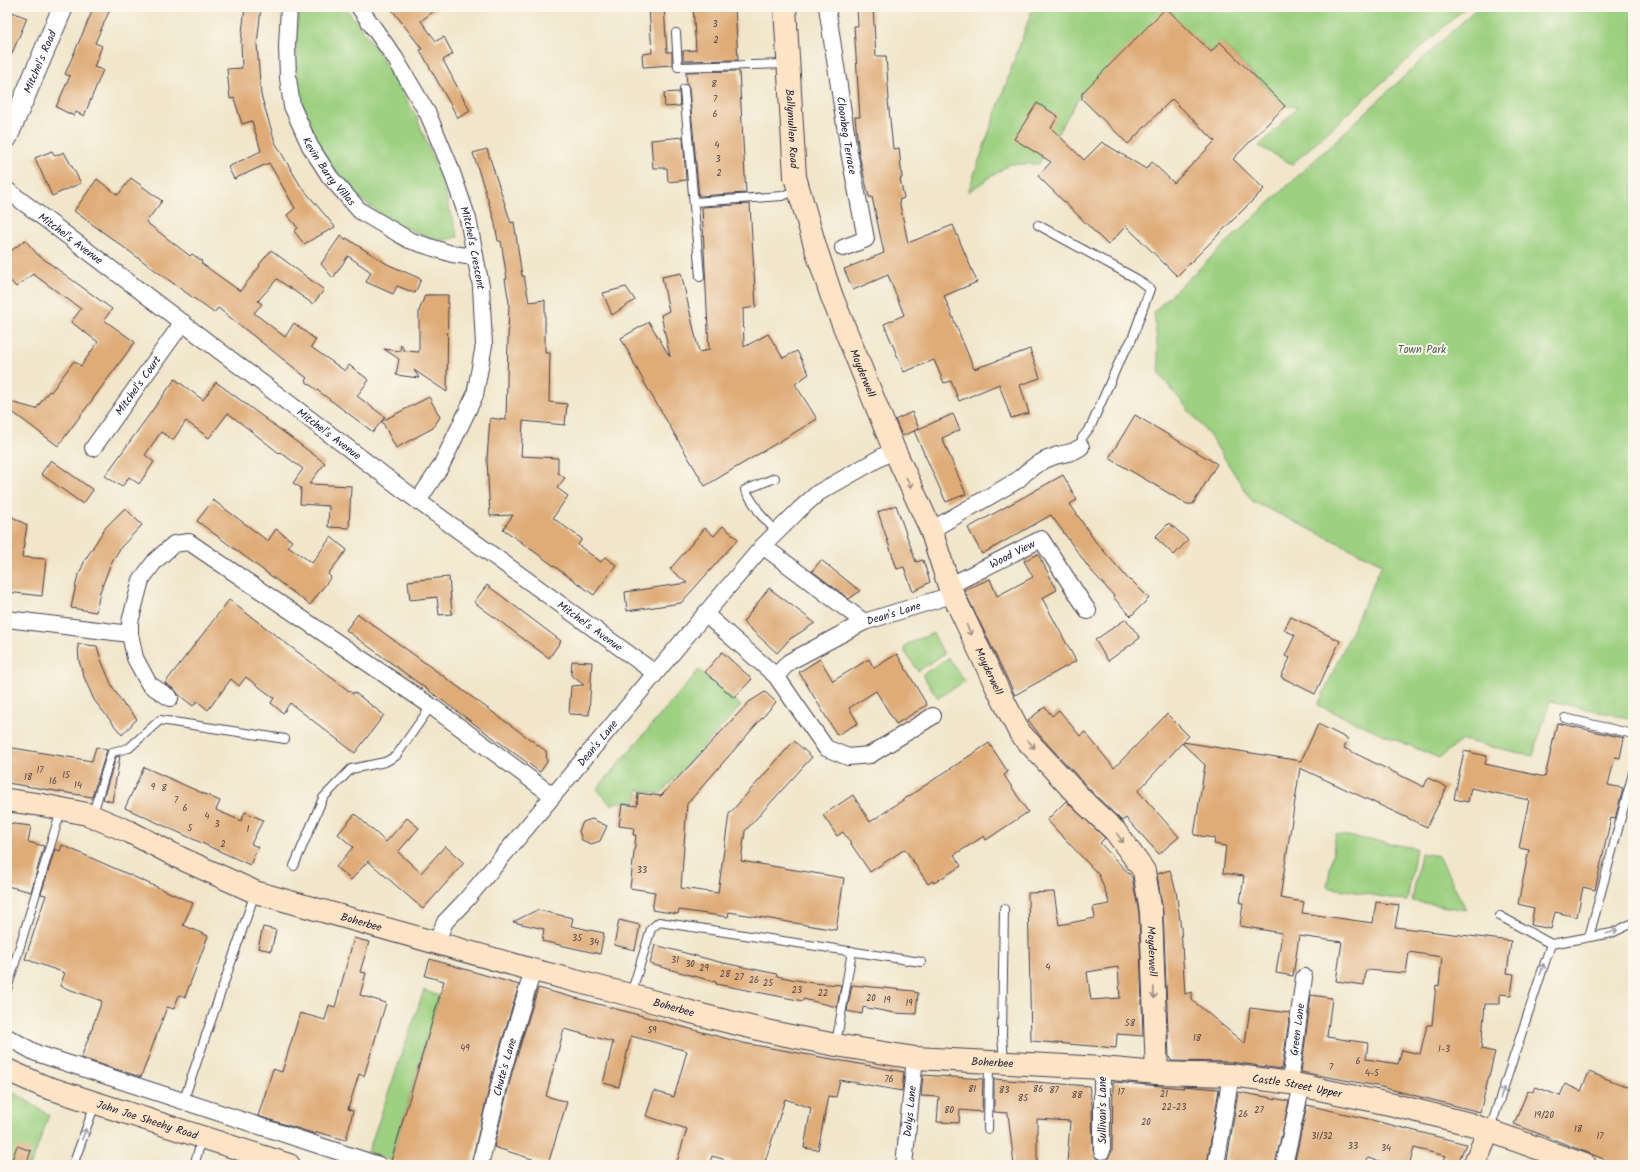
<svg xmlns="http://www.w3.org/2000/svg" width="1640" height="1172" font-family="Kalam,sans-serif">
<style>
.green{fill:#9dd081;stroke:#60795e}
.building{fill:#dfac78;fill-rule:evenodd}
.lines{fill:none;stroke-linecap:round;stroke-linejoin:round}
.service-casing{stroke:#413f51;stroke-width:10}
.minor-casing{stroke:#413f51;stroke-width:18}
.tertiary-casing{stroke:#413f51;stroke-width:22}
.secondary-casing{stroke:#413f51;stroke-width:24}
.service{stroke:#fff;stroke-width:8}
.minor{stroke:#fff;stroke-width:16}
.tertiary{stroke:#fff;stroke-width:20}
.secondary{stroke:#fee4c6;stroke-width:22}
.oneway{stroke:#9b8d87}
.oneway2{stroke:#9c9ca7}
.labels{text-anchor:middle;stroke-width:4;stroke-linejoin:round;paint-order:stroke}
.number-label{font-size:9px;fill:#51444a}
.street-label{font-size:11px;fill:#22223b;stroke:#fbf7ec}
.park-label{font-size:11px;fill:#475650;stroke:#fbf7ec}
</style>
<rect width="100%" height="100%" fill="#fbf7ec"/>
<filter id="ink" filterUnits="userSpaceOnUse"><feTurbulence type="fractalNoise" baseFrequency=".025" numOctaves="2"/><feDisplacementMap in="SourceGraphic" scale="8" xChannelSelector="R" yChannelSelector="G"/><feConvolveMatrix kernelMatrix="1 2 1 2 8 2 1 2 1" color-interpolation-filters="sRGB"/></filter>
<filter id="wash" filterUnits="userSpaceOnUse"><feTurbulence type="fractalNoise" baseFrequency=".012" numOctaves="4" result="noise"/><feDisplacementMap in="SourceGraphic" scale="16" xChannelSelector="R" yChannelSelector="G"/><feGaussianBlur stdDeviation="0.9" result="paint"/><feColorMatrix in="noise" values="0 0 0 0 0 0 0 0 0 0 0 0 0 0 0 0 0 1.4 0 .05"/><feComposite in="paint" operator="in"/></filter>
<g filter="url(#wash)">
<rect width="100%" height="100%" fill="#f1e6cb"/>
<path class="green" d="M301,7H345L375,47L416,116L439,173L458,237C453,238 447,240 443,240C429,238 404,228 392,221C376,211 356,197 344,183C305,135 284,69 301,7Z
M1033,7H1466L1292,164L1259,146L1298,107L1285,106L1221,42L1211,52L1166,9L1080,96L1039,164H1010L968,192Z
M1478,7H1633V719L1550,701L1533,756L1462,740L1439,758L1366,727L1318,705L1382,564L1252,501L1210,436L1160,375L1154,311Z
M933,633L944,654L918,671L904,650L907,644Z
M948,658L965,681L938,698L922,675Z
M699,670L741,706L660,794L638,790L635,803L617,802L611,805L597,789Z
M1336,834L1416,848L1407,901L1327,887Z
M1421,853L1439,856L1466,910L1412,901Z
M424,990L439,996L391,1161L368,1152Z
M7,1088L49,1115L31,1165H7Z"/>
<g id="blocks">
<path class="building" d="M94,7H111L95,43L102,46L94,67L103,70L84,116L76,112L74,116L56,107L70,76L65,74Z
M245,7H261L257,45L261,95L275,142L300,185L335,227L304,244L294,231L298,228L287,215L295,208L269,163L234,179L228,167L261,151L252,121L242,124L234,98L230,99L227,69L242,68L241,41Z
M390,7H439L421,21L436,41L444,37L453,54L443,60L470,111L458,118L420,50L422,49Z
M649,7H664L667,52H672V65L643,67L642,54L652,53Z
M693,7H735L738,60L683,61V51L696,50Z
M857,7H873L876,56H886L889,100H888L893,149L899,148L902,178L900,179L904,198L899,200L908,243L953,225L977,282L944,296L974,369L1030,349L1040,378L1020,385L1029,413L1011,418L999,384L959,401L951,381L944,383L934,360L904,372L884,324L904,315L888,275L853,290L844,269L884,253L872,197H869L859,155L855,117H860L854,26H858Z
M1166,8L1211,52L1220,42L1285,106L1233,159L1264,189L1177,276L1126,226L1108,245L1038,176L1051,162L1014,139L1037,103L1058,116L1051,128L1084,160L1102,142L1146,169L1152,162L1174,183L1215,141L1172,99L1128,144L1082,99V93Z
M12,12L27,18L7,65V24Z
M739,71L746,193L699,196L689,89L687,84L686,72Z
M679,92L680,106L665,107L664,93Z
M683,137L686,180L668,182L667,168H653L651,140Z
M487,149L511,223L514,222L522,276H524L529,302L545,300V353H550L549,402L567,404L565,425L523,421L521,456L558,458V473L565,478L557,488L568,496L553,518L582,539L578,545L601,562L605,557L616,565L594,595L503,529L513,515L490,516L487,459L490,418L506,420L509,303L505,279H507L501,241H498L494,219L473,153Z
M52,151L55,156L64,152L81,183L52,196L35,158Z
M131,178L162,201L146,222L190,256L192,254L202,261L201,263L240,291L260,266L259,265L271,250L324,290L313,304L277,279L258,301L262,304L254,313L285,337L294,323L316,340L311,347L345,371L349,365L369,380L357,396L385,417L373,432L305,381L307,378L218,308L214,313L74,211L97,179L118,195Z
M750,204L756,307L743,309L744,347L768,334L783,358L797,351L809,374L795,384L817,419L705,486L645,384L621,338L649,322L670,357L661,315L669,311L662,277L681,273L699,352L709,350L702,207Z
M341,235L345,240L346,238L387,264L421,279L415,293L397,286L393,294L366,282L371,272L348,256L333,278L321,264Z
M25,240L38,255L112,309L104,320L135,342L58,446L7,408V401L36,409L49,391L51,392L74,361L81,366L98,342L71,322L81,309L33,274L16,287L7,277V254Z
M626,287L635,300L612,315L603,293Z
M425,295H448L447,392L414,370L419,378L396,375L399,359L384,349L400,351L401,344L404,351L419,352V311Z
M175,379L203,400L216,382L325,463L309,484L351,486L349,528L328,527L329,506L300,504L301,488L293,483L303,469L280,452L279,453L228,413L209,438L186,421L173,440L161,432L145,455L154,462L139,484L129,477L122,487L105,476Z
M429,397L440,417L433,428L396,448L382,421Z
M912,412L919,429L902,436L895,420Z
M953,414L960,430L942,438L966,494L946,502L914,431Z
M1135,415L1217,464L1193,504H1187L1109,458Z
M51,460L93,490L83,504L41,474Z
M1063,475L1077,500L1070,504L1095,541L1130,581L1131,580L1149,598L1131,616L1113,597L1114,596L1089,568L1051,515L982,554L968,528Z
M213,500L268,541L276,529L292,541L288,546L312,563L331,537L347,550L328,574L331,577L310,605L197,521Z
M896,505L916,562L923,560L930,582L913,592L904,567L897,569L878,512Z
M125,508L142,525L121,547L111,563L100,592L96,612L71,608L77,579L85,560L105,528Z
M7,514L27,525L22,557L46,559L42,596L7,592Z
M1169,523L1188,540L1174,555L1155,537Z
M723,526L738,539L681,603L627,611L625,592L687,583L670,569L705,528L714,536Z
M1038,554L1057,590L1042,598L1076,661L1015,695L964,590L990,579L997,596L1033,577L1024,561Z
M821,560L840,575L860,591L849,599L812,571Z
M449,577L452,614L439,615L437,597L410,600L408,581Z
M487,585L561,641L549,658L474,602Z
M769,588L815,623L790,639L777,653L743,622Z
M229,600L353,694L354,692L384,715L355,753L290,703L283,713L271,703L274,698L246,677L239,686L231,679L208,710L197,701L193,706L179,695L175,690L165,683Z
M358,614L546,751L547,762L540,772L346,630Z
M1291,617L1340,641L1315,694L1281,677L1290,658L1285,656L1295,635L1284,630Z
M1126,619L1140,638L1108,661L1095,640Z
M78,644L97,646L101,660L112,686L125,707L126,706L137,719L122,735L94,700L84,677L79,661Z
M722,652L752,679L734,698L705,672Z
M897,654L927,705L896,724L876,691L849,708L858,723L837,735L799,672L820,659L833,681L869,659L874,668Z
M572,661L592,662L589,715L569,714L571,686L584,685L571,675Z
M765,692L776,702L687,804L681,888L718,893L729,814L794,741L812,757L745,831L741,861L844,878L836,930L729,912L728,917L679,910L678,914L652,910L655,892L630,888L636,835H633L634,828L619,826L622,804L637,806L638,793L661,796L749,702Z
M1045,707L1052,716L1059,710L1080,736L1085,732L1114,768L1167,714L1189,736L1183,742L1301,761L1318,724L1348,739L1344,748L1424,787L1428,778L1447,787L1427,827L1300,768L1280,898L1304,902L1302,913L1373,923L1376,902L1399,905L1395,927L1511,941L1507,973L1514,974L1511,995L1500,994V1004H1485L1481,1049L1495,1052L1480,1112L1377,1086L1301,1072L1311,995L1332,998L1327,1037L1368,1043L1366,1059L1398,1064L1402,1050L1420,1054L1427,1025H1432L1436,985L1439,986L1442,957L1409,952L1406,973L1366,970L1364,985L1336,981L1342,942L1299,936L1293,976L1276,973L1282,933L1240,926L1243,903H1240L1244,876L1223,873L1226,846L1214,844L1215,838L1194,835L1205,765L1182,743L1138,791L1179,837L1159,854L1126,818L1122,821L1095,795L1042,738L1028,720Z
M1557,723L1624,738L1620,758L1615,757L1608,785L1623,788L1615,819L1611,818L1595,890L1583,887L1577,917L1555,912L1551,929L1531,925L1534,908L1518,904L1529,850L1519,848L1529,800L1471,788L1468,802L1454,799L1464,751L1487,756L1485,764L1545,777Z
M989,743L1008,772L1004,775L1028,812L986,840L984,836L954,855L961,866L934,883L933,881L928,884L905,849L870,872L843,832L837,836L823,815L853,795L870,822Z
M7,747L92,761L96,747L107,750L92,797L7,783Z
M120,756L112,802L103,799L116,757Z
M144,767L220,801L216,810L241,821L245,812L263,820L251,844L258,847L250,865L125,808Z
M1066,801L1105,838L1100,843L1132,877L1139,913L1143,1036L1117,1034L1116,1048L1031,1041L1028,893L1054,892L1059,925L1095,918L1093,907L1110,904L1099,875L1047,820ZM1118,967L1120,998L1091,1000L1087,972Z
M355,814L386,842L407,818L419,828L398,852L421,873L445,846L464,863L423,909L368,861L351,880L336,867L353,847L338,834Z
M592,819L607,826L600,841L591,844L582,840L579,831L583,822Z
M7,823L31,826L28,842L44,846L31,892L7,886Z
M62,845L193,903L183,925L208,936L185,997L179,995L174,1009L167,1007L141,1077L81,1058L102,1001L60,986L65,973L25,959L46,895L41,894L55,849L60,851Z
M1170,870L1176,891L1181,928L1185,994L1192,992V1000L1245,1044L1250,1008L1290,1013L1282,1069L1231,1062L1171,1061L1169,1056L1163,912L1157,874Z
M537,910L573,918L571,926L604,933L600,954L542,941L544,929L513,922Z
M619,920L640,925L635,950L614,945Z
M263,927L276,930L271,951L258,948Z
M354,938L369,942L360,972L366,973L360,995L386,1003L364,1076L359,1074L348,1109L353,1111L346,1140L317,1132L316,1134L258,1116L273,1069L282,1072L300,1013L325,1020L329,1005L335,1007Z
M655,945L719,962L777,974V976L791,979L813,983L841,985L837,1007L803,999V1001L716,984V982L650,964Z
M430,959L519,985L494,1067L471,1165H405L391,1161L444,981L425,976Z
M852,985L914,991V992L918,993L916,1014L894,1013L863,1007L862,1014L847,1011Z
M538,988L743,1043L904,1072L902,1091L840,1080L836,1097L828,1096L818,1150L804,1148L811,1108L785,1099L764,1165H744L712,1156L709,1165H676L687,1129L646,1116L654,1091L674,1097L687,1051L631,1036L619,1087L603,1083L613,1042L564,1029L546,1096L567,1102L548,1164L494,1147L512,1072Z
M1589,1072L1633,1089V1165H1619L1514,1124L1528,1090L1533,1092L1536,1087L1560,1096L1565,1084L1581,1091Z
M923,1075L983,1079L982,1112L960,1110L959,1123L937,1122L939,1097L921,1096Z
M994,1079L1089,1086L1092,1105L1093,1151L1097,1159L1103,1160L1104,1165L1067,1164L1070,1121L1037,1119V1165H1014L1008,1113L994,1112Z
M1113,1082L1184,1088L1183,1086L1219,1089L1207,1165H1107L1108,1158L1112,1151Z
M1238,1092L1289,1101L1275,1165H1250L1251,1163L1227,1160Z
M1307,1105L1372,1120L1466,1144L1457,1165H1442L1446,1156L1414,1148L1409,1165H1397L1368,1158L1366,1165H1294Z
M17,1146L31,1151L26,1165H10Z"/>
</g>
</g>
<g filter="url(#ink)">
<use href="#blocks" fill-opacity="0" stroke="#413f51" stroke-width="1"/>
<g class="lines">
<defs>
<path id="service" d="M676,33L678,67L787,64
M684,89L700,277
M694,202L782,196L798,190
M1038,225L1137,279L1150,289L1132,339L1118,364L1091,426L1082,438L1081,447
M775,478L745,490L761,515L777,532
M1565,718L1633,734
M92,816L112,752L129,748L160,720L285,739
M294,866L323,798L351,769L385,762L396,756L431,706
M1004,909L1002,1035L1004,1062
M1500,916L1551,944L1612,933L1633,923
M1589,937L1633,773
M7,989L61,810
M631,994L651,929L659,922L921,962
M836,1044L852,951
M183,1102L255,893
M988,1129L989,1062
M1490,1129L1551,944
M73,1165L95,1104
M194,1165L202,1139"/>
<g id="minor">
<path id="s1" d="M289,7L287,46L288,78L292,106L310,146L330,177L360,211L409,240L452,254L475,257"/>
<path id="s2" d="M359,7L395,58L428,114L449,164L468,219L481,286L484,345L475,395L441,466L418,501"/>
<path id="s3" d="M827,7L849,152L866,239L843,248"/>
<path id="s4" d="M7,190L418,501L655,673"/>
<path id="s5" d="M93,448L183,322"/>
<path d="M931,530L1018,480C1028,469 1040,461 1055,456C1066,452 1070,455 1081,447"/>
<path d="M763,546L864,622"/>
<path id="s6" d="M949,586L1041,539L1088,611"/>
<path d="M705,614L776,676L826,748L848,757L870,755L933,716"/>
<path d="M7,619L130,634"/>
<path id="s7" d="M776,676L789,662L864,622L952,595"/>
<path d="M170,698L149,684L135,658L130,634V622L141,580L155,561L174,544L189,542L431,706L552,795"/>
<path id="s8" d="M436,943L445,922L466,900L705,614L763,546L800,509L818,493L885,455L893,447"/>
<path d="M7,1037L36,1053L379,1165"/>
<path d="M1102,1068V1151"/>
<path id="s9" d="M1290,1083L1304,977"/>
<path id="s10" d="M480,1165L503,1070L533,970"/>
<path id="s11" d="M904,1165L915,1058"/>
<path d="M1216,1165L1231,1075"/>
<path d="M1284,1165L1302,1085"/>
</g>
<g id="tertiary">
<path id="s12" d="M7,138L63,7"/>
</g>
<g id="secondary">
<path id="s13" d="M785,7L795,177L816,249L832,297L893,447L931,530L949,586L999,692L1020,733L1086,804L1115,831L1144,871L1151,912L1157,1073"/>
<path id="s14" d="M7,800L42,805L87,814L130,832L178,857L255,892L533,970L630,995L709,1017L771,1032L836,1045L915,1058L1102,1068L1157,1073L1231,1075L1290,1083L1394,1105L1470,1124L1585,1165"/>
<path id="s15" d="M7,1070L43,1086L289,1165"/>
<path d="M1474,1165L1489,1130"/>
</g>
</defs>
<use href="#service" class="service-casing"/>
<use href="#minor" class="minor-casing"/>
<use href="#tertiary" class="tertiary-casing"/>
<use href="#secondary" class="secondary-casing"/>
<use href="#service" class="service"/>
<use href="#minor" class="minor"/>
<use href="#tertiary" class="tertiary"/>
<use href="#secondary" class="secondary"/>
</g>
<defs><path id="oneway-shaft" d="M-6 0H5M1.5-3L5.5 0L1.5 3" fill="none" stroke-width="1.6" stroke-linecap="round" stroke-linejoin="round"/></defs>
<g class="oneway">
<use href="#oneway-shaft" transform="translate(909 483) rotate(65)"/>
<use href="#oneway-shaft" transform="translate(969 630) rotate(64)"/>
<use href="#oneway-shaft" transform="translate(1031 744) rotate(48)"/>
<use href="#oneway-shaft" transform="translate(1120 838) rotate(54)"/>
<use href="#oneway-shaft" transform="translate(1154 993) rotate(88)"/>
</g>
<g class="oneway2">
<use href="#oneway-shaft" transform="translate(1612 932) rotate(-18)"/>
<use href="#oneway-shaft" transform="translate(1542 969) rotate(-72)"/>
<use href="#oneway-shaft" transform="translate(1502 1093) rotate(-72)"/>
<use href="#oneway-shaft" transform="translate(84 1134) rotate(-70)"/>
</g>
</g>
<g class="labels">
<g class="number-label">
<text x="715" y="27">3</text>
<text x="716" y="43">2</text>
<text x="714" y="87">8</text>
<text x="715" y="102">7</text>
<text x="715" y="117">6</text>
<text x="717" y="148">4</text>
<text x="718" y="162">3</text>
<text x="719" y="176">2</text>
<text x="40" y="773">17</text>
<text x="66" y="778">15</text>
<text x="28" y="780">18</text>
<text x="53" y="784">16</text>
<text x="78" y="788">14</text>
<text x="153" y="790">9</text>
<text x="164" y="791">8</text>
<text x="176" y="803">7</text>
<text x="185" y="811">6</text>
<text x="207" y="819">4</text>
<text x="217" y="827">3</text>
<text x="190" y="831">5</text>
<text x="248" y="832">1</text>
<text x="223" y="847">2</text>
<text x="642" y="873">33</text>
<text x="577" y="941">35</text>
<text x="594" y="945">34</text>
<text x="675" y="963">31</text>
<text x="690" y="967">30</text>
<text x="1048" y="970">4</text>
<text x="704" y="971">29</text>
<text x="725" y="977">28</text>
<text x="739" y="980">27</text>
<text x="754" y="983">26</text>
<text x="768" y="986">25</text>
<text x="797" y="993">23</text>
<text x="823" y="996">22</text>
<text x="871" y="1001">20</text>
<text x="887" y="1003">19</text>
<text x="909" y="1006">19</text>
<text x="1130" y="1026">58</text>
<text x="652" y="1033">59</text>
<text x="1197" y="1041">18</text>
<text x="465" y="1051">49</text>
<text x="1444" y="1052">1-3</text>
<text x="1358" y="1064">6</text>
<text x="1331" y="1070">7</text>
<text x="1372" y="1076">4-5</text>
<text x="889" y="1082">76</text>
<text x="972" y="1092">81</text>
<text x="1038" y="1092">86</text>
<text x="1004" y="1093">83</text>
<text x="1054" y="1093">87</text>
<text x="1121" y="1095">17</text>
<text x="1164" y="1097">21</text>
<text x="1077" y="1098">88</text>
<text x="1023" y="1101">85</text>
<text x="1174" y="1110">22-23</text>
<text x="949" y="1113">80</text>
<text x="1259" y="1113">27</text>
<text x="1243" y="1117">26</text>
<text x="1544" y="1118">19/20</text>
<text x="1146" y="1125">20</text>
<text x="1578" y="1132">18</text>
<text x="1322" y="1139">31/32</text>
<text x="1600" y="1139">17</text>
<text x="1353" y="1149">33</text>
<text x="1386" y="1151">34</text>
</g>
<g class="street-label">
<text dy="4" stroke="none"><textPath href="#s12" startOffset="83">Mitchel's Road</textPath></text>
<text dy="4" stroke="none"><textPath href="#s13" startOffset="122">Ballymullen Road</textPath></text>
<text dy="4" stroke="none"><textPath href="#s3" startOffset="130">Cloonbeg Terrace</textPath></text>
<text dy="4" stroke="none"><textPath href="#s1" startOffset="175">Kevin Barry Villas</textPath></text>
<text dy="4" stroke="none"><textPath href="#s4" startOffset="80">Mitchel's Avenue</textPath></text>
<text dy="4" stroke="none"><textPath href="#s2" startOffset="269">Mitchel's Crescent</textPath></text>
<text dy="4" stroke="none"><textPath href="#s13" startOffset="378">Moyderwell</textPath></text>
<text dy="4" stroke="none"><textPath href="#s5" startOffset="77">Mitchel's Court</textPath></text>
<text dy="4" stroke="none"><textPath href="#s4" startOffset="404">Mitchel's Avenue</textPath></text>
<text dy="4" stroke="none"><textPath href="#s6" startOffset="71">Wood View</textPath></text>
<text dy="4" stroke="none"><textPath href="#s7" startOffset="135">Dean's Lane</textPath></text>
<text dy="4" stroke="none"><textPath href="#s4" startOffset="728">Mitchel's Avenue</textPath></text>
<text dy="4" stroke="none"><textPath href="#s13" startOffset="702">Moyderwell</textPath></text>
<text dy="4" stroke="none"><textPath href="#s8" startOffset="258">Dean's Lane</textPath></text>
<text dy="4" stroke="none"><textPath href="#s14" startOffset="377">Boherbee</textPath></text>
<text dy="4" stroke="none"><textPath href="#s13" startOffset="1038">Moyderwell</textPath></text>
<text dy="4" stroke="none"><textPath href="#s14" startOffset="701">Boherbee</textPath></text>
<text dy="4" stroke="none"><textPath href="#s9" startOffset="54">Green Lane</textPath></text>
<text dy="4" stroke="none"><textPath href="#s14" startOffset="1025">Boherbee</textPath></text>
<text dy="4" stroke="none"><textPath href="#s10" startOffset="101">Chute's Lane</textPath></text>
<text dy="4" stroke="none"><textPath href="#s14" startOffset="1331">Castle Street Upper</textPath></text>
<text transform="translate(1102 1110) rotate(-90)" y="4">Sullivan's Lane</text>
<text dy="4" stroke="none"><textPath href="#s11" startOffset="54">Dalys Lane</textPath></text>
<text dy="4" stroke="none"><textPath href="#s15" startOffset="149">John Joe Sheehy Road</textPath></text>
</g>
<g class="park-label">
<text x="1422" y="353">Town Park</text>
</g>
</g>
<rect width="1640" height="1172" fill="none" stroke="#fbf7ec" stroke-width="24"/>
</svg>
